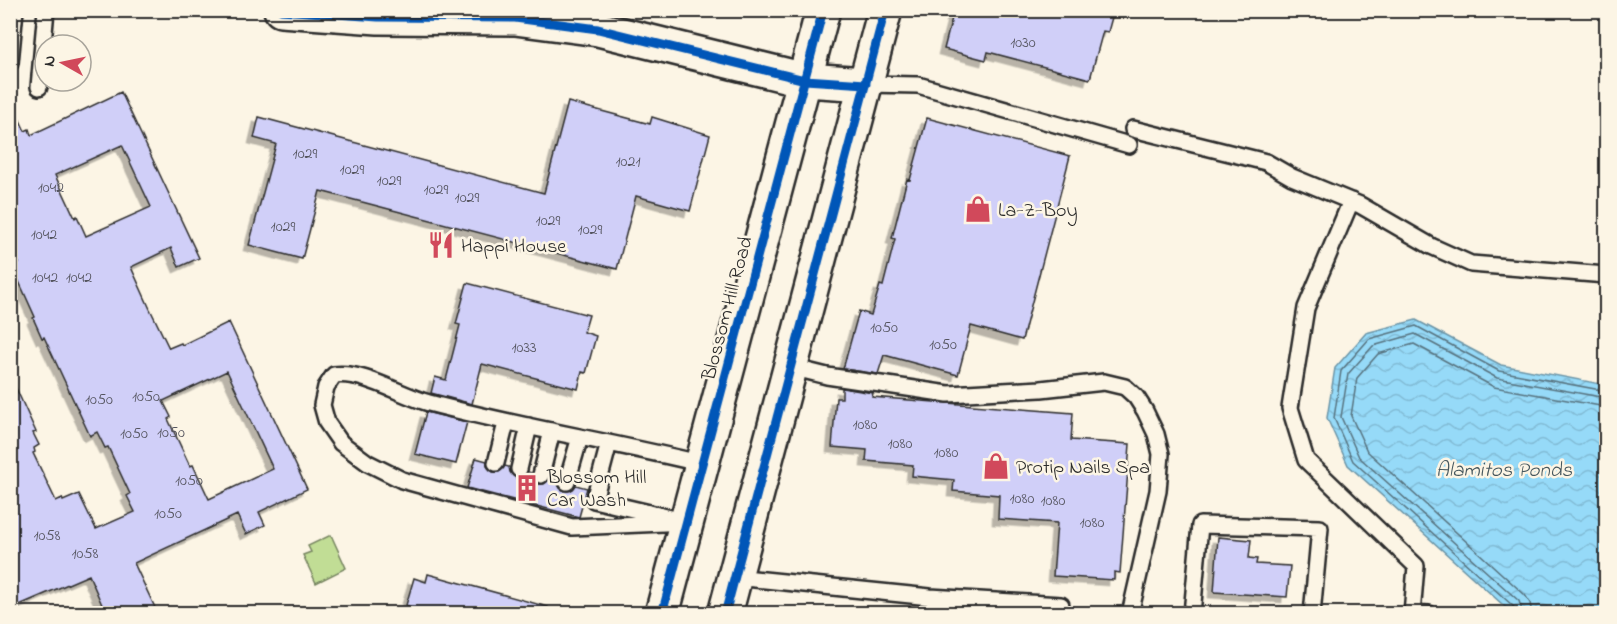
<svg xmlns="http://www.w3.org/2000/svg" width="1617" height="624" font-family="'Indie Flower',sans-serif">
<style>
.park{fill:#c1dd95;stroke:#768460;stroke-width:1.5}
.water{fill:url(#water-waves);stroke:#6b94a6;stroke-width:1.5}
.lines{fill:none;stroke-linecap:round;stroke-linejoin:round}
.shore{stroke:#56717d;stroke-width:1.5}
.building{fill:#d0cff8;stroke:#2b2b2b;stroke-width:1.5;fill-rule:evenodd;filter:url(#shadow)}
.service-casing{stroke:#2b2b2b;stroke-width:20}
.tertiary-casing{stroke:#2b2b2b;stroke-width:38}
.secondary-casing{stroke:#2b2b2b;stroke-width:38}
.service{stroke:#fcf5e5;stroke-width:15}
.tertiary{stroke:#fcf5e5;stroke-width:33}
.secondary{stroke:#fcf5e5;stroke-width:33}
.cycleway-casing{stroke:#fcf5e5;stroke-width:13}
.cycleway{stroke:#0057b8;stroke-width:9}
.labels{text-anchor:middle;stroke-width:5;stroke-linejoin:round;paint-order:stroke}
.number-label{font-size:16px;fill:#54545e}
.poi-label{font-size:20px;fill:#2b2b2b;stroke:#fcf5e5;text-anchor:start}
.street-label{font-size:20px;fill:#2b2b2b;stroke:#fcf5e5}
.water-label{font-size:21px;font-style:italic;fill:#46575e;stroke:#fcf5e5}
</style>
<defs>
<pattern id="water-waves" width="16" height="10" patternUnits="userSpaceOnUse" patternTransform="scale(1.5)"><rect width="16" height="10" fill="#96daf8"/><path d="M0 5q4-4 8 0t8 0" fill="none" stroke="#81bbd5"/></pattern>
<filter id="shadow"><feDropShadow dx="-5.5" dy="5.5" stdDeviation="0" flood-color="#0004"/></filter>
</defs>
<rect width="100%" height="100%" fill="#fcf5e5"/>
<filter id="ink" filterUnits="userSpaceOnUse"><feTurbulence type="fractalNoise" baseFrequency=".0167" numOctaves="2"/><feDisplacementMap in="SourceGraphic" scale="12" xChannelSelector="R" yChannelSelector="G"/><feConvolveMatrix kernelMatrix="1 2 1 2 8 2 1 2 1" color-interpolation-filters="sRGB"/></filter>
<g filter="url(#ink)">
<path class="park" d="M331,535L346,568L316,583L303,555L311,552L308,546Z"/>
<path class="water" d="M1416,320L1501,365L1606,385V613H1512L1348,465L1327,418L1335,368L1366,333Z"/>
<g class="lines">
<path class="shore" d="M1516,614L1513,606L1353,461L1334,418L1341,371L1369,339L1416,326L1499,371L1606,391
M1523,614L1519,601L1359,457L1341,417L1348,374L1373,346L1415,334L1497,378L1606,398
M1532,614L1530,603L1525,595L1367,451L1351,416L1357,378L1378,354L1414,344L1494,387L1606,407"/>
</g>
<path class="building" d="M954,10H1114L1108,32L1103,31L1090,79L988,52L986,60L944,49Z
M121,92L199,258L179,267L171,248L131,267L150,309L169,348L181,343L182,345L229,322L307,489L259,512L265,525L246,534L237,515L134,563L158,614H106L89,575L10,609V375L36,432L33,433L39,445L34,448L35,452L33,453L56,501L62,498L63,501L79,494L96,529L135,512L127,496L130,494L108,447L105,448L97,432L90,436L44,337L42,338L33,318L35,317L12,266L19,263L10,245V99L25,131L29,129L31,135ZM122,145L151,207L86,236L77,216L75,218L55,175ZM227,371L273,469L209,499L193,465L190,466L168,419L171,417L163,401Z
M568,102L650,124L652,117L710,135L690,211L636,196L617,269L320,191L302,259L249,245L276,144L254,138L259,117L544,193Z
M927,118L1070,156L1022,340L971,326L958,375L884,355L878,374L843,369L859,311L871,315L880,285L883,286L895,239L892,238L907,179L910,180Z
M467,283L589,315L584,332L596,336L586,373L582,372L578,389L482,364L472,404L431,393L435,377L446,380L460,325L456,324Z
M842,388L873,393L872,397L1073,413L1071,440L1130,444L1120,573L1114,572V580L1053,576L1057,523L998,519L999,495L953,491L954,480L912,476L913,465L866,461L867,450L832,447L836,398H842Z
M426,412L467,422L456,464L415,454Z
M476,458L487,461V466L493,472H499L505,466L509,467L510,472L516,478H522L528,472L532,473V478L538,484H544L550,478L558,480L560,488L565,491L573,489L576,485L587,488L579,517L467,488Z
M1218,537L1251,540L1249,558L1257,559L1256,564L1290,566L1287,597L1214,592Z
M428,574L548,607L547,614H408L410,607L406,605L414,578L426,582Z"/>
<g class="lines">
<defs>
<path id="service" d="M10,63L15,10
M866,84L918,85L1129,145
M39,87L46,10
M1133,129L1266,162L1292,177L1360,205L1431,246L1471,264L1606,275
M1351,201L1306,308L1290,408L1306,460L1416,566L1412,614
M791,367L827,376L948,394L1041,389L1104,382L1125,387L1136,397L1145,411L1156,434L1161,454L1158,491L1130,614
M609,443L594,500L671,518
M496,463L506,423
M519,469L529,426
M541,475L552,431
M567,482L580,437
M687,522L572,527L402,480L368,463L341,443L327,423L322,405L326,387L334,375C364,371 400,395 429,403C520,427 612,442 703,464
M735,577L930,597L1061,605L1060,614
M1412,613L1429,614
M1192,614L1200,525L1320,528L1312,614"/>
<path id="tertiary" d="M281,10L378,17L515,18L598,29L805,80L866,84"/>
<path id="secondary" d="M662,614L823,10
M725,614L885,10"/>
</defs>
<use href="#service" class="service-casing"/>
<use href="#tertiary" class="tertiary-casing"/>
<use href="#secondary" class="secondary-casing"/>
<use href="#service" class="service"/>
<use href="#tertiary" class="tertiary"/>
<use href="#secondary" class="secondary"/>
<defs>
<path id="cycleway" d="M281,10L378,17L515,18L598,29L805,80L866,84
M662,614L823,10
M725,614L885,10"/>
</defs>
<use href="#cycleway" class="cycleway-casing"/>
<use href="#cycleway" class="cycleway"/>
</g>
</g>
<defs>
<symbol id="shop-bare" viewBox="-9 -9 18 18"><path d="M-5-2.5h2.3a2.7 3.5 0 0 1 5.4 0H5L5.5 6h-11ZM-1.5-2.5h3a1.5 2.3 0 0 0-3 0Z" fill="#d1495b" stroke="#fcf5e5" stroke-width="2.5" paint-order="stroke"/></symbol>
<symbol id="restaurant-bare" viewBox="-9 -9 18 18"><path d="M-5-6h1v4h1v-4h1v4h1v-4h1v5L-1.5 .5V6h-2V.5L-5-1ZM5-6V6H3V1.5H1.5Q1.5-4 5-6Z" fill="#d1495b" stroke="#fcf5e5" stroke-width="2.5" paint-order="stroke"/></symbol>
<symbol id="building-bare" viewBox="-9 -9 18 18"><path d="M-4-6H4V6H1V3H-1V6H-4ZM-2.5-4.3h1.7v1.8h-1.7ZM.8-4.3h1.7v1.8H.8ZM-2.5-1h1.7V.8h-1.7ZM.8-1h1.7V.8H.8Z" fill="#d1495b" stroke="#fcf5e5" stroke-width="2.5" paint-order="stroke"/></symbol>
</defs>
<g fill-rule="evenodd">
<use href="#shop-bare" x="959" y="190" width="38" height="38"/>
<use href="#restaurant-bare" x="422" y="226" width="38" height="38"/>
<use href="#shop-bare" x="977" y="447" width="38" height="38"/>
<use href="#building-bare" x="508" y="469" width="38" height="38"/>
</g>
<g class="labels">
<g class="number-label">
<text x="1023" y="47">1030</text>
<text x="305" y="158">1029</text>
<text x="628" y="166">1021</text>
<text x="352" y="174">1029</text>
<text x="389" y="185">1029</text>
<text x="51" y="192">1042</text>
<text x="436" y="194">1029</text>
<text x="467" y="202">1029</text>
<text x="548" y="225">1029</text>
<text x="283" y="231">1029</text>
<text x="590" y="234">1029</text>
<text x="44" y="239">1042</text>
<text x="45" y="282">1042</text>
<text x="79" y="282">1042</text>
<text x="884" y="332">1050</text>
<text x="943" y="349">1050</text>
<text x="524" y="352">1033</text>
<text x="146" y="401">1050</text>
<text x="99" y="404">1050</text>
<text x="865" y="429">1080</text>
<text x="171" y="437">1050</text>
<text x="134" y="438">1050</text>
<text x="900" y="448">1080</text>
<text x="946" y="457">1080</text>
<text x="189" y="485">1050</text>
<text x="1022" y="503">1080</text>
<text x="1053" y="505">1080</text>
<text x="168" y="518">1050</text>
<text x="1092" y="527">1080</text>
<text x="47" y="540">1058</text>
<text x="85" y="558">1058</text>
</g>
<g class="poi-label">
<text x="998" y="216">La-Z-Boy</text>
<text x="461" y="252">Happi House</text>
<text x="1016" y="473">Protip Nails Spa</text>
<text x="547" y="483">Blossom Hill<tspan x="547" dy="23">Car Wash</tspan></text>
</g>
<g class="street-label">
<text transform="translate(726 308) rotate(-75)" y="7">Blossom Hill Road</text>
</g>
<g class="water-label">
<text x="1504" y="476">Alamitos Ponds</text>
</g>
</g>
<rect width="1617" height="624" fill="none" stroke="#fcf5e5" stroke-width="36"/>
<rect x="18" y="18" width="1581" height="588" fill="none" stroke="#2b2b2b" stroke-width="2" filter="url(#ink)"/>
<g transform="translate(63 63) rotate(279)"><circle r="28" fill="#fcf5e5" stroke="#a8a49b" stroke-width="1.5"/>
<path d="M0-4.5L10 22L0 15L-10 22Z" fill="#d1495b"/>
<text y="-9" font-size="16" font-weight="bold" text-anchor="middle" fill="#2b2b2b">N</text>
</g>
</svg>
